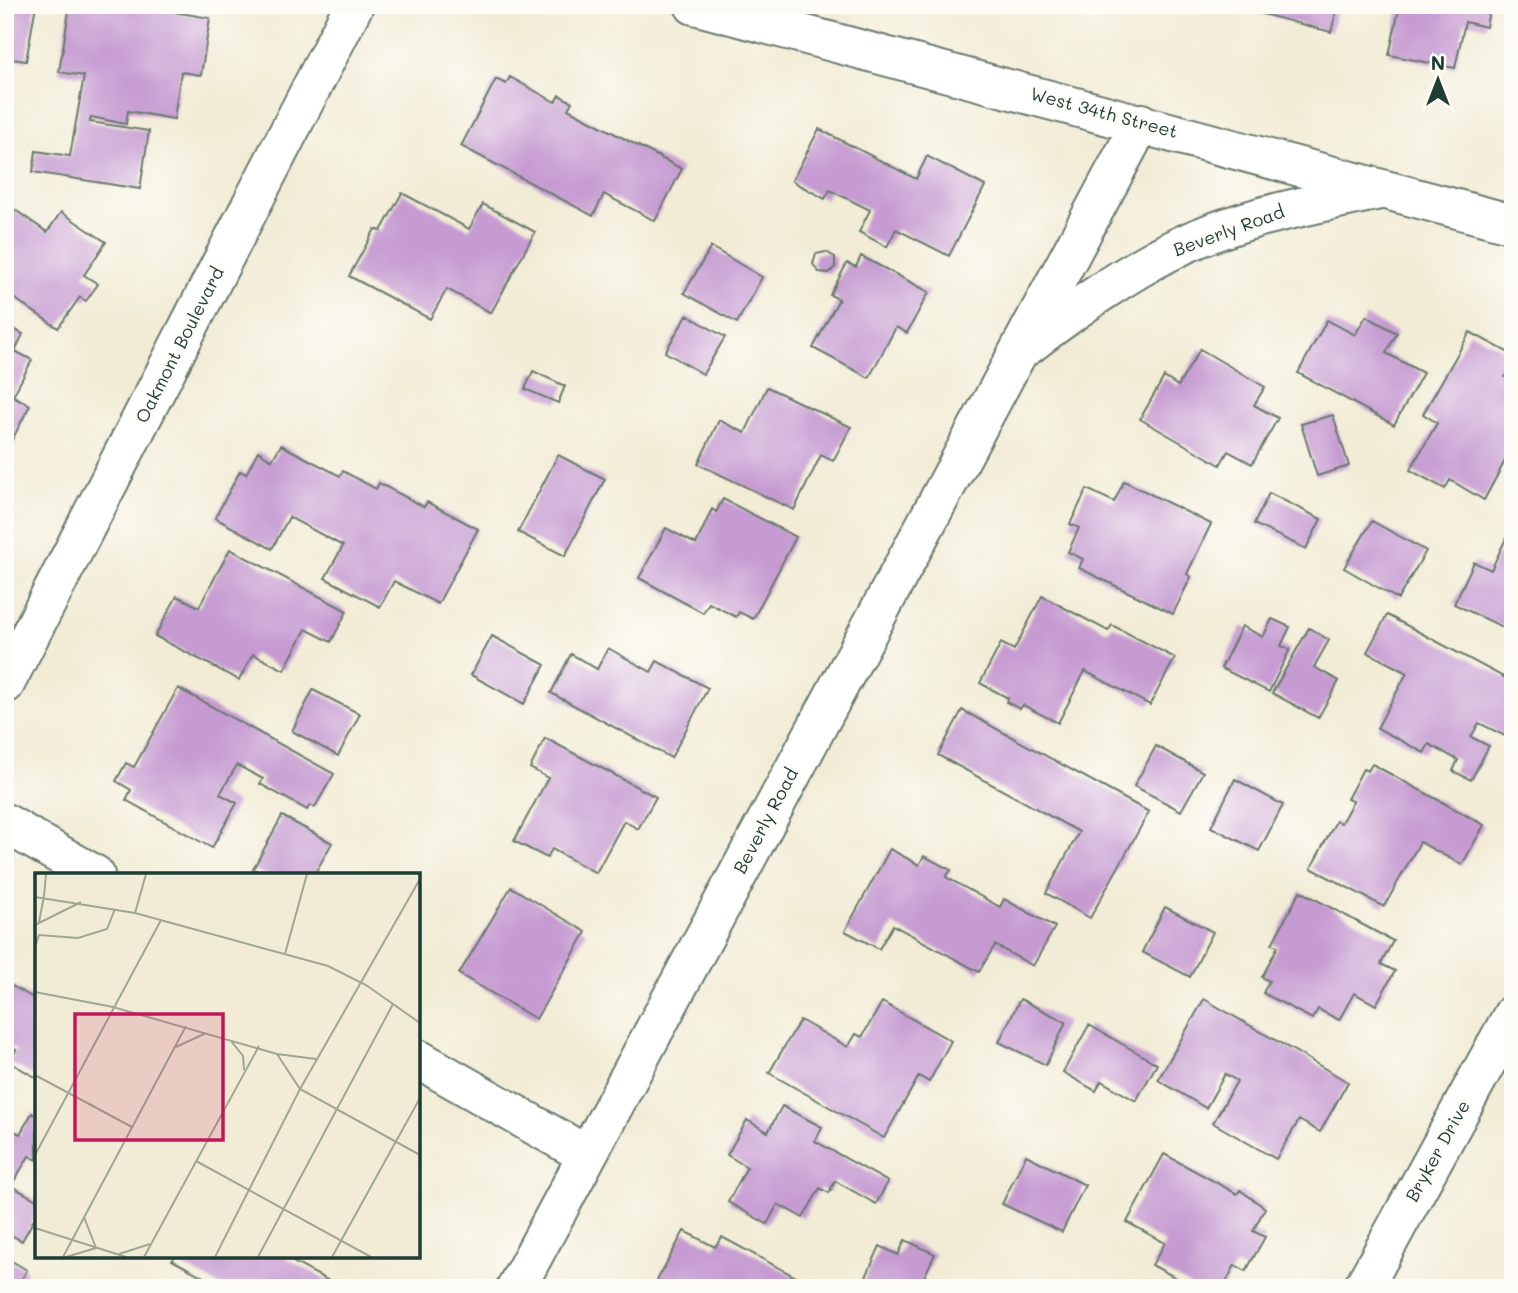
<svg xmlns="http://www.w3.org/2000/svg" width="1518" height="1293" font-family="Mali,sans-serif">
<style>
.building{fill:#c69bd2}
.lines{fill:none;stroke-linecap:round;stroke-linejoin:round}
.minor-casing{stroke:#697a6d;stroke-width:42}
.minor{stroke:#fff;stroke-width:38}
.labels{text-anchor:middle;stroke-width:6;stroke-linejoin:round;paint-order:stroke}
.street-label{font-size:18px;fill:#1f3d34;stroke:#fdfcf7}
.inset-road{fill:none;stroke:#9ea695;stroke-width:2}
.view{fill:#c2185b;fill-opacity:0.15;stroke:#c2185b;stroke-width:3.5}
.inset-edge{fill:none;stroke:#1f3d34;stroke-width:3.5}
</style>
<rect width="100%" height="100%" fill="#fdfcf7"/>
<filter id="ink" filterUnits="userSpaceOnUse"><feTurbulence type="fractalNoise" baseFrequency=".0143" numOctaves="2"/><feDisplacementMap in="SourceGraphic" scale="14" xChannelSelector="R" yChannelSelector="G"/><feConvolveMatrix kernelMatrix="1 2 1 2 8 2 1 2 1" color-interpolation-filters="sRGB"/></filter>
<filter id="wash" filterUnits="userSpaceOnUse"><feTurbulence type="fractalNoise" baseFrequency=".00686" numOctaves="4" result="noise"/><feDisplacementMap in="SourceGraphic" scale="28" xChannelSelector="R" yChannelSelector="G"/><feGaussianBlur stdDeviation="1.57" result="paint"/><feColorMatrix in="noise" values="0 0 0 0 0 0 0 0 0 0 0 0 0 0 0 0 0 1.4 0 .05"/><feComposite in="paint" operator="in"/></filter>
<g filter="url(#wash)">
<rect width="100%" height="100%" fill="#f2ecd6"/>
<g id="blocks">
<path class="building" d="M5,5H36L26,61L5,58Z
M70,5H133L210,18L201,75L181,72L174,119L128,111L126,124L91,117L90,122L149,131L140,189L33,172L36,151L70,156L84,76L59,72Z
M1261,5H1338L1331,32L1259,13Z
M1400,5H1490L1486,27L1465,22L1455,68L1389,55Z
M510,77L555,102L559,95L572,102L568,109L682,169L655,221L604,194L593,216L461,146L496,79L506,84Z
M819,129L916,179L927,156L985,186L949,256L896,229L887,247L859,232L870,210L830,190L825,199L792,181Z
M402,193L469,229L483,204L535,232L491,313L447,289L430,319L349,276L375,229L381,231Z
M8,205L47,232L61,212L106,242L84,275L98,284L86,301L80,297L58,328L5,292Z
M711,247L762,277L737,323L684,293Z
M826,252L835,257V267L829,273L819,272L813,264L816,254Z
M861,256L929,292L907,333L896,327L869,378L813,348L839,299L830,295L847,263L856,267Z
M687,315L725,337L703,374L665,352Z
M1366,316L1397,333L1386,353L1423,373L1394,425L1298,373L1327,320L1355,335Z
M5,325L23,334L15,351L32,360L13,396L30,405L10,444L5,441Z
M1470,332L1513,355V363L1505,377L1513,382V463L1506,459L1484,500L1450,480L1445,489L1410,470L1437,423L1423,414Z
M1200,349L1265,387L1254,405L1278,418L1252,464L1228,451L1220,465L1140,419L1164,377L1178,386Z
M533,371L565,386L558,403L525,389Z
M767,387L851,427L833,461L821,455L794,510L698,464L719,420L745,433Z
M1333,415L1349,466L1317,476L1301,424Z
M281,445L340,476L343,471L376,489L379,483L424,507L427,502L478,529L438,604L394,581L380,607L325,578L343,546L289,517L272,549L215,518L240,471L246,474L258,451L272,460Z
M558,455L605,479L565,556L518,532Z
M1124,481L1211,524L1187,574L1191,577L1173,614L1079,568L1083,559L1068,552L1079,528L1070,524L1087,489L1114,502Z
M1269,493L1321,519L1306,549L1254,524Z
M723,499L796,537L753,619L739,612L736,617L709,603L703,613L639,578L666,528L696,544L712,509L716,512Z
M1372,521L1426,551L1398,599L1344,568Z
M1513,524V632L1454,604L1474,562L1491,570Z
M230,549L347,611L331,642L306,629L284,670L253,654L239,680L155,636L177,596L199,607Z
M1042,596L1108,631L1112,625L1175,658L1150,705L1085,671L1058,723L1023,705L1020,709L1006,702L1008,698L980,683L1001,643L1014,650Z
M1387,615L1513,682V720L1505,736L1479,723L1471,737L1489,746L1471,780L1453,771L1458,760L1429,744L1424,753L1377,728L1407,673L1367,652Z
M1272,619L1290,627L1281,646L1290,649L1269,692L1221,668L1242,626L1263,637Z
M1309,628L1329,640L1314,667L1339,681L1318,718L1272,693Z
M492,636L545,665L524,704L471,675Z
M608,648L651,672L657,661L708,688L671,758L551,693L571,654L597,669Z
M178,688L334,774L315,807L310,805L307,810L260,784L263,779L237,765L220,794L237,803L212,848L126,800L131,790L116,781L126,763L134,767Z
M313,690L360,714L338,756L292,731Z
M962,710L1149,812L1090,918L1046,893L1079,832L938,755Z
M545,738L656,797L638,829L624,821L596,873L552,849L547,858L514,841L548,778L530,768Z
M1156,746L1203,772L1181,811L1134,786Z
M1372,764L1484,825L1462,865L1420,842L1384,907L1311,868L1336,821L1341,823L1353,801L1347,799L1363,769L1368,771Z
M1235,779L1283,805L1259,851L1211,827Z
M282,816L332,843L314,875H265L253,869Z
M890,849L919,865L924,856L951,870L946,877L1000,907L1004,899L1055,927L1033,966L995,945L979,972L893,925L879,949L845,931Z
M511,887L586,932L536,1019L459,974Z
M1300,891L1393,941L1381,964L1395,971L1376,1005L1354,993L1339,1020L1318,1009L1312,1019L1263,993L1269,981L1262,977L1278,946L1272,944Z
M1165,907L1213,932L1190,977L1142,952Z
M5,982L37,1000V1078L9,1062L16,1050L5,1044Z
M1020,999L1066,1022L1046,1065L999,1042Z
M1204,999L1348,1082L1320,1132L1299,1120L1276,1159L1213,1123L1237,1081L1225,1074L1206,1108L1158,1080Z
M882,1002L951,1041L929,1082L919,1076L884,1138L769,1073L800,1020L848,1047L856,1034L862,1037Z
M1089,1025L1157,1064L1136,1101L1101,1081L1096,1091L1063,1072Z
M782,1106L822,1127L815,1141L888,1182L876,1204L835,1181L829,1193L820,1188L803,1218L778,1204L767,1224L728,1202L747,1167L727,1155L747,1120L768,1132Z
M32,1113L37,1116V1160L29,1156L11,1186L37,1200V1214L22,1241L5,1232V1127L20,1134Z
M1164,1154L1237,1194L1240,1190L1265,1208L1253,1231L1265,1237L1246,1271L1235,1265L1223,1288H1195L1152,1265L1165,1243L1127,1222Z
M1026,1155L1085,1185L1062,1232L1002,1204Z
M684,1231L715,1247L722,1237L816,1288H653Z
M905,1240L935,1254L919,1288H861L880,1246L898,1255Z
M174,1256H282L342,1288H224L172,1260Z
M5,1257L27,1270L17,1288H5Z"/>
</g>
</g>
<g filter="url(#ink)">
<use href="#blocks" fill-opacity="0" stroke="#697a6d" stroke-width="2"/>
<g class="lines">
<defs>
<path id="minor" d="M694,5L1513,224
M1027,346C1074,310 1121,276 1174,249C1238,217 1311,205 1380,190
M5,684L354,5
M5,823L95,875
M418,1059L587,1155
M516,1288L1141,123
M1363,1288L1513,1014"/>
</defs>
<use href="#minor" class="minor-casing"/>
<use href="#minor" class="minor"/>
</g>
</g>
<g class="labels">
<g class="street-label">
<text transform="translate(1104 113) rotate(15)" y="6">West 34th Street</text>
<text transform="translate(1229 231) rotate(-20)" y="6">Beverly Road</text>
<text transform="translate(180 345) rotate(-63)" y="6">Oakmont Boulevard</text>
<text transform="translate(766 821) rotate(-62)" y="6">Beverly Road</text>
<text transform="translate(1438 1151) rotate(-61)" y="6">Bryker Drive</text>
</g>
</g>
<g transform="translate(35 873)">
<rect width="385" height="385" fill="#f2ecd6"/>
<path class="inset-road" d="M9,23L11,1M0,24L100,40L293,93L331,112L385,150M100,40L111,1M4,49L9,23M0,52L46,29M0,74L4,62L43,65L72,56L80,36M250,81L272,1M0,119L78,134L242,181L281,186M196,168L208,183L209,197M141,174L171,160M242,181L265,216L385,282M0,202L97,254M0,282L126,47M161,288L336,384M0,355L91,384M84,381L115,371M28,384L151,153M31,384L61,375L49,344M109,384L224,173M180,384L265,216L385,6M223,384L358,131M297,384L385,225"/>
<path class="view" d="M40,141H188V267H40Z"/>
<rect width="385" height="385" class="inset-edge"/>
</g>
<rect width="1518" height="1293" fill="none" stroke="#fdfcf7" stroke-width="28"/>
<g transform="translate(1438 80)" stroke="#fdfcf7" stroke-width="5" paint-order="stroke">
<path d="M0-5L12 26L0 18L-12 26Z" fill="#1f3d34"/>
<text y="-10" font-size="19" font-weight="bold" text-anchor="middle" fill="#1f3d34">N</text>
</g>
</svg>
